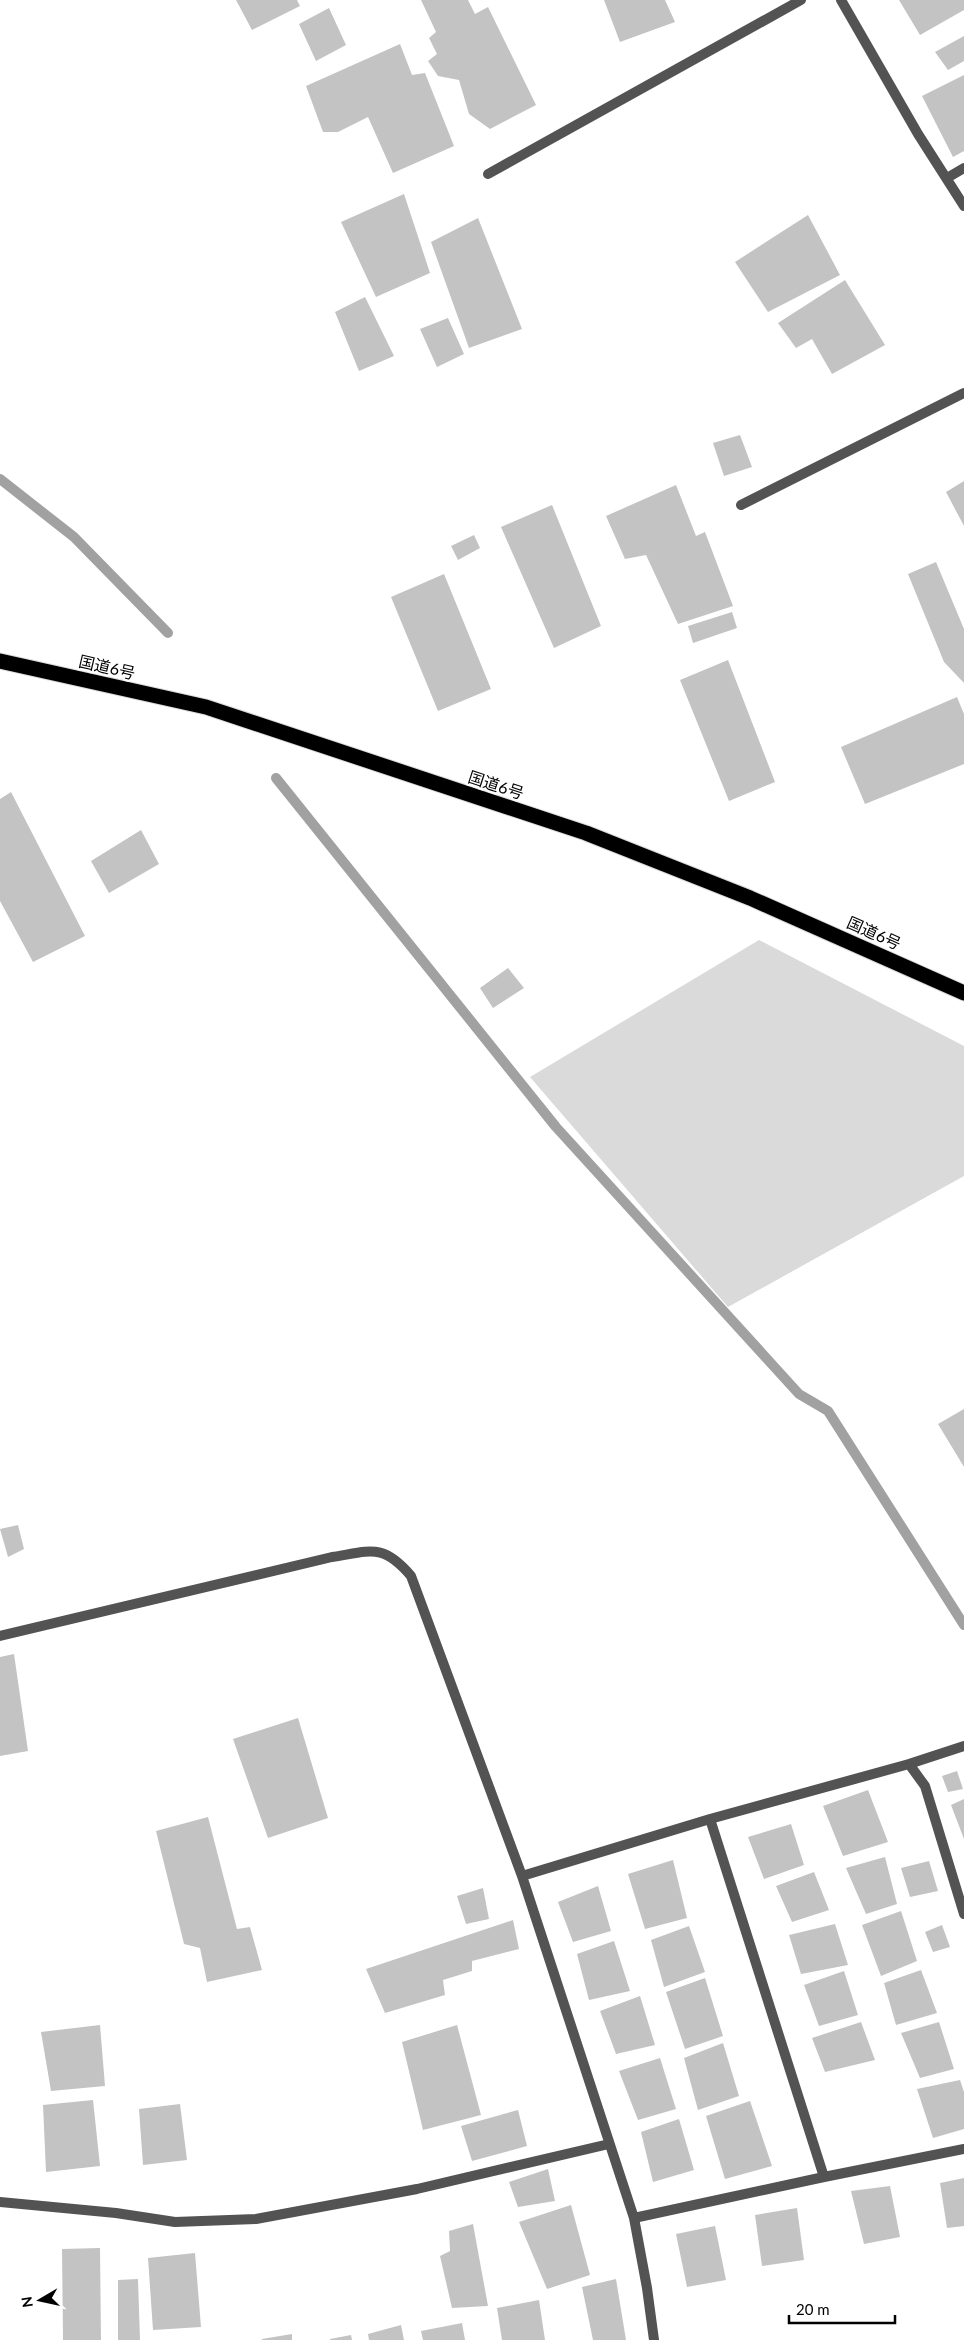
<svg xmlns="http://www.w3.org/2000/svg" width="964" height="2340" font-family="Lato,'Noto Sans JP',sans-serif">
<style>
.green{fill:#dadada}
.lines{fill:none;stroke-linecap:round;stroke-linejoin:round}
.stream{stroke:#a1a1a1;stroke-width:10}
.building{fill:#c3c3c3}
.highway-casing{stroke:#dbdbdb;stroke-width:17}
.street{stroke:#535353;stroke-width:10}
.highway{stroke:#000;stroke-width:15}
.labels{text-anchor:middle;stroke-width:4.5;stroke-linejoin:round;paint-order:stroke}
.street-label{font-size:16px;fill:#000;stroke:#fff}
</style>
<rect width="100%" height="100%" fill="#fff"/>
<path class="green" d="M759,940L964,1046V1176L728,1307L530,1077Z"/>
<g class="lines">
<path class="stream" d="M0,479L74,537L168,633
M276,778L556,1127L799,1394L828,1411L964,1625"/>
</g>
<path class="building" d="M236,0H297L300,6L252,30Z
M421,0H468L475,14L488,7L536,105L490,129L469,114L459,80L438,76L428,61L437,54L429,38L436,32Z
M604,0H665L675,22L620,42Z
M899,0H964V10L920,35Z
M329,8L346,45L316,61L299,24Z
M964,36V61L948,70L935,52Z
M400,44L412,75L425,73L454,146L393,173L368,117L338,132H323L306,86Z
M964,75V151L953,157L922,96Z
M404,194L430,273L376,297L341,222Z
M808,215L840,275L768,312L735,262Z
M478,218L522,329L469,348L431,242Z
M845,280L885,345L832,374L812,339L796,348L778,323Z
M365,297L394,356L359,371L335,312Z
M448,318L464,354L437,367L420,329Z
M740,435L752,467L724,476L713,443Z
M964,481V526L946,492Z
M676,485L696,536L705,532L733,606L678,624L646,555L625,559L606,516Z
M552,505L601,626L554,648L501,527Z
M474,535L480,548L458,560L451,546Z
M936,562L964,629V683L944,662L908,574Z
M444,574L491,689L438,711L391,597Z
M732,612L737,628L693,643L688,626Z
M728,660L775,782L729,801L680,680Z
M957,697L964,714V764L865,804L841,747Z
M11,792L85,936L33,962L0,901V799Z
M141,830L159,864L109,893L91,861Z
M508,968L524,988L493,1008L480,988Z
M964,1409V1467L938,1424Z
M18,1525L24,1549L8,1557L0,1529Z
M14,1654L28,1751L0,1756V1657Z
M298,1718L328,1818L268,1838L233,1739Z
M957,1771L963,1789L948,1792L942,1776Z
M868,1790L888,1842L843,1856L823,1806Z
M964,1799V1839L951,1805Z
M208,1817L237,1929L250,1927L262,1970L207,1982L200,1948L184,1944L156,1831Z
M791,1824L804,1865L764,1879L748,1837Z
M885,1857L897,1904L866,1914L846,1868Z
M673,1860L687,1918L645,1929L628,1874Z
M929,1861L938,1891L910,1897L901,1868Z
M814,1872L829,1910L792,1922L776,1886Z
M598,1886L611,1931L573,1942L558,1902Z
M483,1888L489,1919L466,1924L457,1896Z
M901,1911L917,1961L881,1976L862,1925Z
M513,1920L519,1949L472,1961V1971L443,1980L445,1995L385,2013L366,1969Z
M835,1924L848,1965L801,1974L789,1935Z
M942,1925L950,1947L933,1952L925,1932Z
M689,1926L705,1972L664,1987L651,1940Z
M614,1941L630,1991L589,2000L577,1954Z
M921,1970L937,2013L896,2025L884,1983Z
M844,1971L858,2015L819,2026L804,1985Z
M705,1978L723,2036L685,2049L666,1992Z
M640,1996L655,2045L616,2054L600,2011Z
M861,2022L875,2060L825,2072L812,2038Z
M939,2022L954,2069L920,2078L901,2033Z
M100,2025L105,2086L51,2091L41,2032Z
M457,2025L481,2115L423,2130L402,2042Z
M723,2043L739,2096L698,2110L684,2058Z
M660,2058L676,2109L638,2120L619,2071Z
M960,2080L964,2092V2129L933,2138L917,2089Z
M93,2100L100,2166L46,2172L43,2105Z
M750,2101L772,2166L725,2179L706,2116Z
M180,2104L187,2160L143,2165L139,2109Z
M518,2110L527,2146L472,2161L461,2126Z
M679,2119L694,2170L653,2182L641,2132Z
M548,2169L555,2201L518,2207L509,2182Z
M964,2178V2226L947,2228L940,2183Z
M890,2186L900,2237L864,2244L851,2191Z
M571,2205L590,2275L547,2289L519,2222Z
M797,2208L804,2260L762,2266L755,2215Z
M473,2224L488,2306L452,2308L440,2256L450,2251L449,2231Z
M715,2226L726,2280L687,2287L676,2234Z
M100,2248L101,2340H63L62,2249Z
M195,2253L201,2327L153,2330L148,2258Z
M138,2279L140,2340H118V2280Z
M616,2279L626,2340H593L582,2287Z
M539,2300L545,2340H502L497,2308Z
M462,2323L465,2340H423L421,2331Z
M401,2325L404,2340H369L368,2334Z
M292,2334V2340H262V2339Z
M351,2335L352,2340H330V2339Z"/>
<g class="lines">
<defs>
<path id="highway" d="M0,661L206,707L586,833L750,898L964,993"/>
</defs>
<use href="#highway" class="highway-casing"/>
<path class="street" d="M841,0L918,134L964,206
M488,174L801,0
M947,178L964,168
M741,505L964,393
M0,1636L332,1557C371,1551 383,1543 411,1576L522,1876L634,2218L647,2288L654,2340
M909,1764L964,1746
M710,1819L824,2177
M522,1876L710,1819L909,1764L925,1786L964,1914
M0,2202L116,2213L175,2222L256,2219L417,2189L609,2144
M634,2218L824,2177L964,2149"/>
<use href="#highway" class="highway"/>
</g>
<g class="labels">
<g class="street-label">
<text transform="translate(107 667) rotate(13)" y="6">国道6号</text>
<text transform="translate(496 785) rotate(18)" y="6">国道6号</text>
<text transform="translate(874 933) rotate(24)" y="6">国道6号</text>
</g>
</g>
<g transform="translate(40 2300) rotate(261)" stroke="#ffffff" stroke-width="4" paint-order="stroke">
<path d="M0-4L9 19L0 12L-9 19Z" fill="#000000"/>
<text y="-8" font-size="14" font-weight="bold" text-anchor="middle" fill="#000000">N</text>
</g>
<path d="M789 2315v8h106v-8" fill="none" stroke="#000000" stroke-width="2.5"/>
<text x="796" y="2315" font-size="15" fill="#000000" stroke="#ffffff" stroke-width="4" paint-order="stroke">20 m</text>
</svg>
